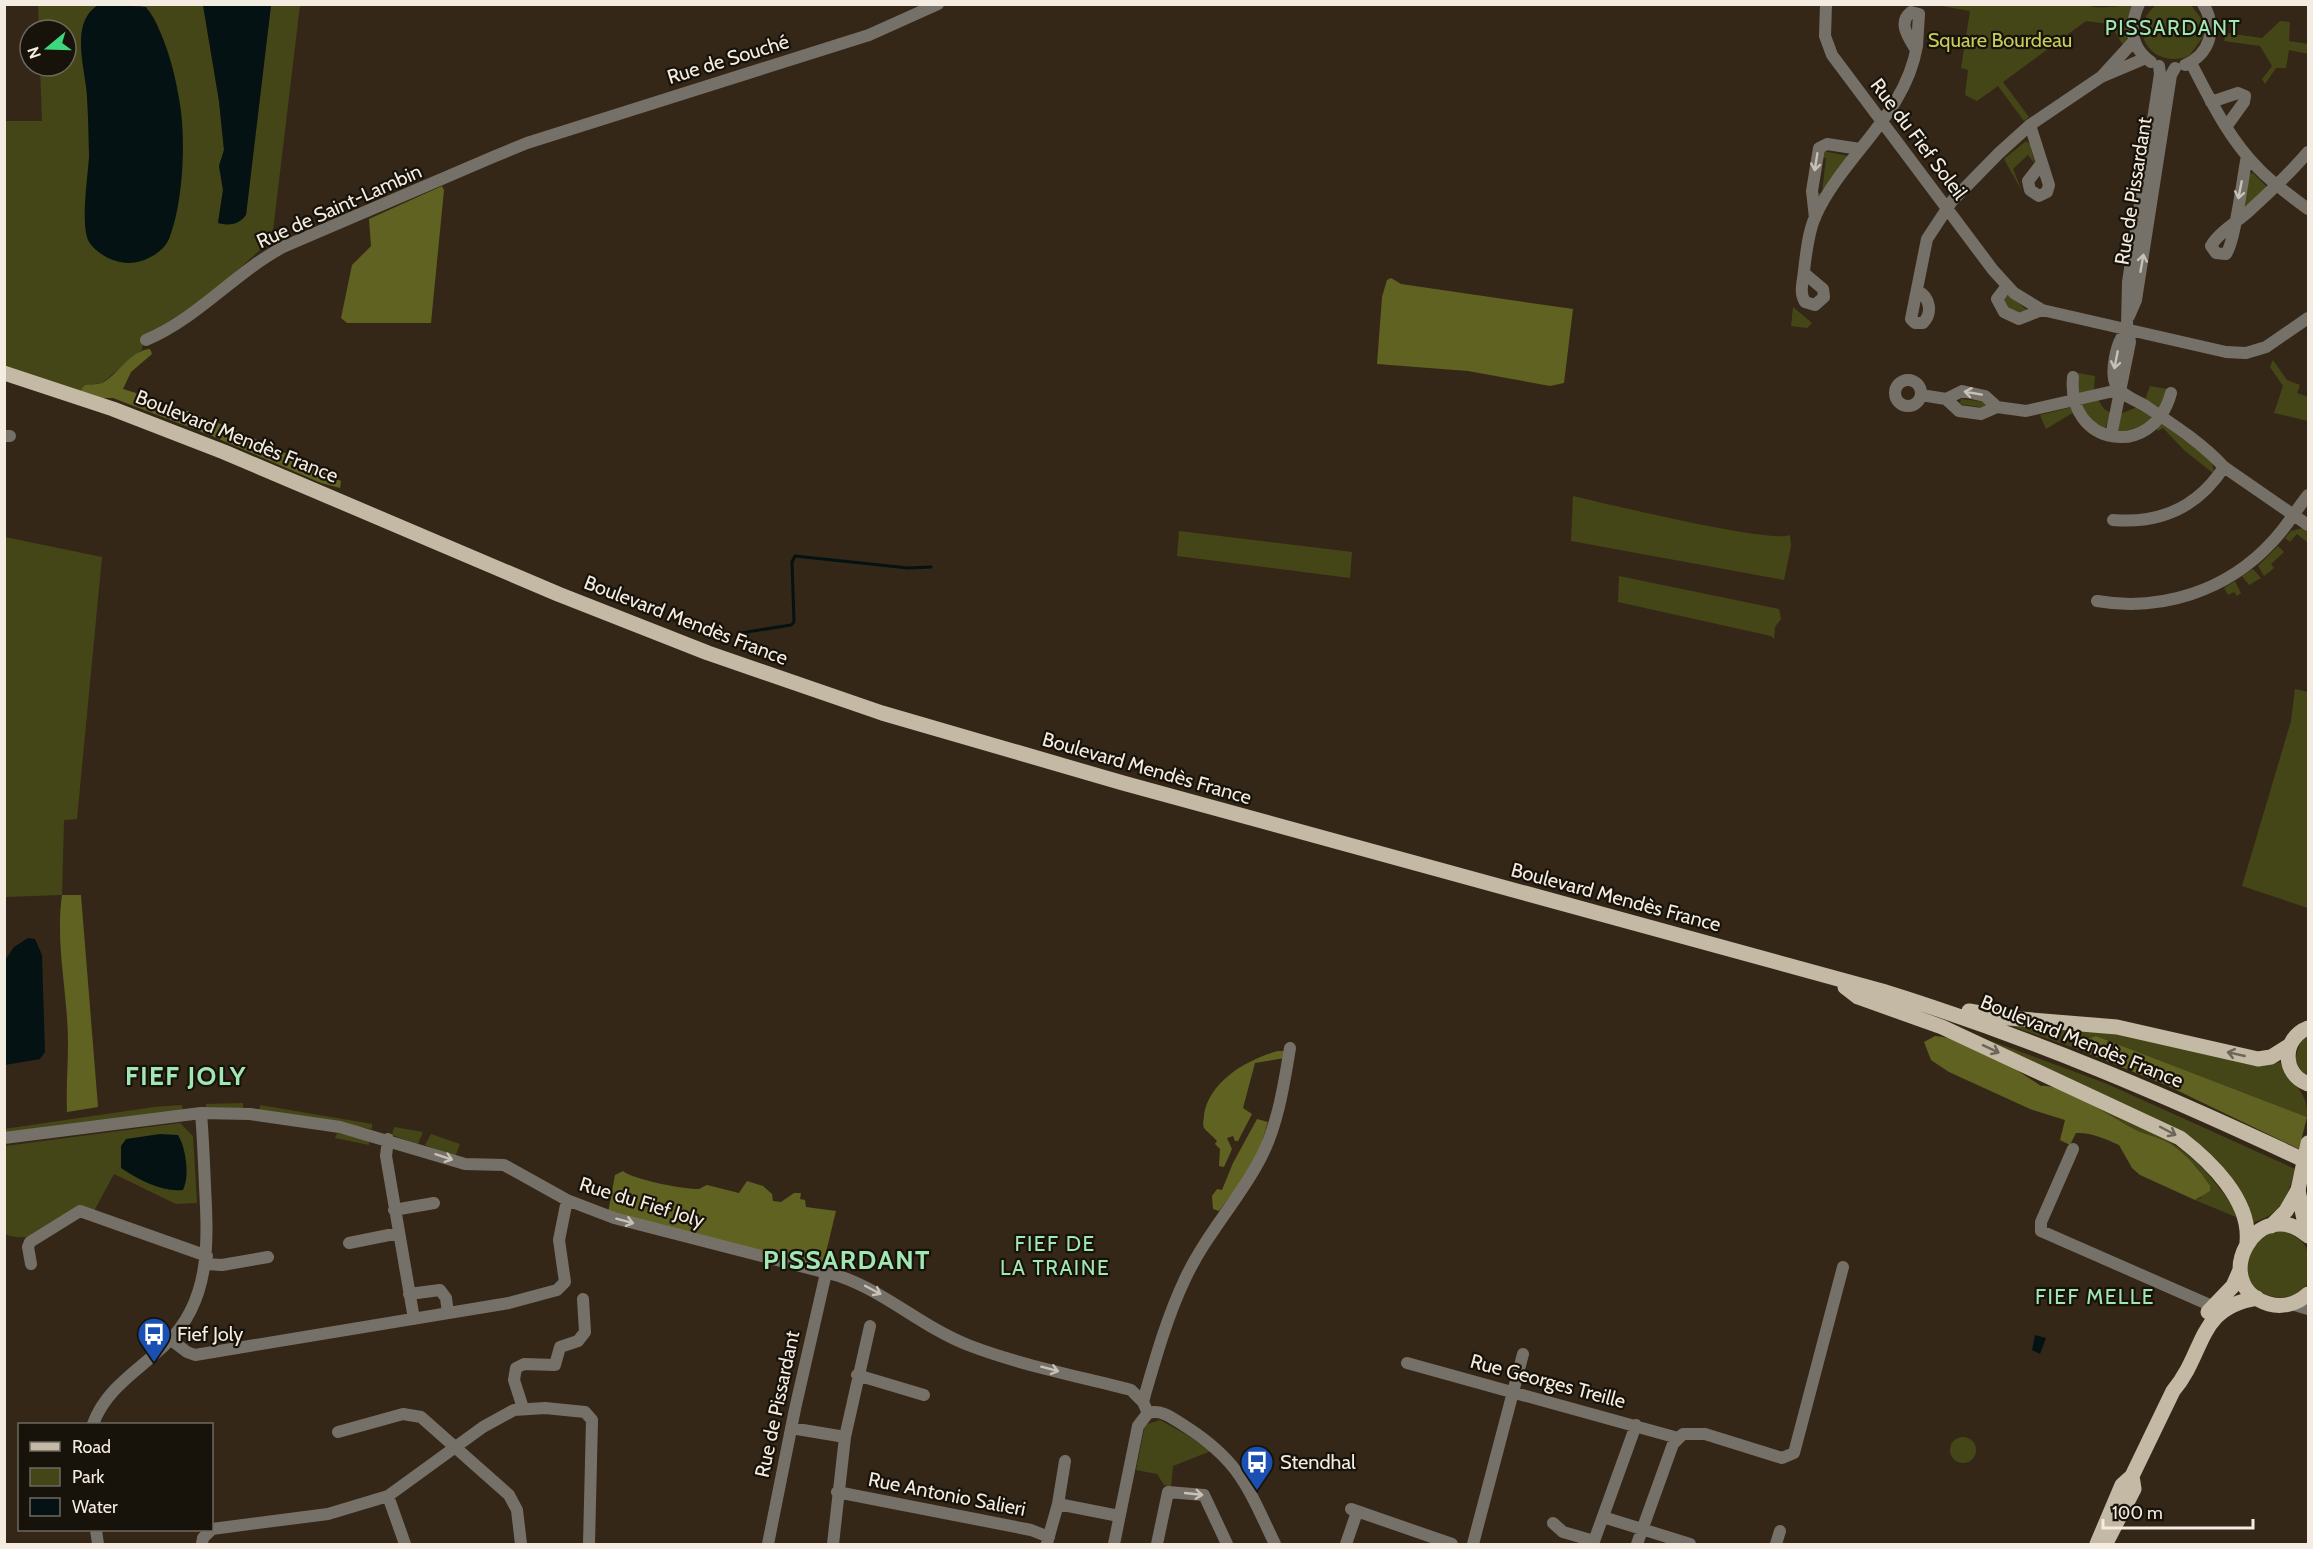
<svg xmlns="http://www.w3.org/2000/svg" width="2313" height="1549" font-family="Cabin,sans-serif">
<style>
.green{fill:#454617}
.forest{fill:#606221}
.water{fill:#041213}
.lines{fill:none;stroke-linecap:round;stroke-linejoin:round}
.stream{stroke:#041213;stroke-width:3}
.minor{stroke:#767168;stroke-width:12}
.major{stroke:#c3b9a5;stroke-width:15}
.major-bridge{stroke:#c3b9a5;stroke-width:15}
.oneway{stroke:#c8c1b7}
.oneway2{stroke:#6d6658}
.labels{text-anchor:middle;stroke-width:4.5;stroke-linejoin:round;paint-order:stroke}
.park-label{font-size:20px;fill:#c9cd5a;stroke:#17120a}
.street-label{font-size:20px;fill:#f4ece1;stroke:#17120a}
.poi-label{font-size:20px;fill:#f4ece1;stroke:#17120a;text-anchor:start}
.neighbourhood-label{font-size:21px;letter-spacing:1.5px;fill:#a0e7b4;stroke:#17120a}
.district-label{font-size:26px;font-weight:bold;letter-spacing:1.5px;fill:#a0e7b4;stroke:#17120a}
</style>
<rect width="100%" height="100%" fill="#352717"/>
<path class="green" d="M2085,4C2096,11 2120,5 2134,5C2125,15 2128,30 2130,43L2123,45L2110,24L2086,21L2003,82L2029,117L2024,121L1998,86L1977,101L1965,95L1968,70L1961,68L1970,11L1936,5Z
M38,5H100C70,20 84,66 87,92C89,113 88,134 89,154L168,241C186,169 188,111 163,41C158,26 154,9 138,5H203L219,101L224,150L219,166L223,190L218,223L246,215L271,5H300L272,239L209,296L143,338L142,350L102,383L86,385L80,391L5,367L4,121H42L40,66H66V30H39Z
M2156,5H2191L2203,21V37L2189,56C2152,70 2125,30 2156,5Z
M2280,21L2290,22L2289,41L2308,44V54L2289,50L2286,68H2276L2265,84L2262,79L2272,66L2260,46L2224,41L2226,33L2262,38Z
M2026,141L2030,144L2035,164L2028,155L2013,169L2022,191L2004,159Z
M1823,151L1848,156L1820,200L1814,193H1822L1826,158L1818,157Z
M2253,173L2267,187L2243,209L2249,174Z
M2007,296H2010L2027,310L2020,315L2004,305L2003,299Z
M1793,307L1812,323L1807,328L1791,326Z
M2273,360L2287,380L2300,385L2297,393L2308,397V421L2274,413L2283,386L2270,367Z
M2078,373L2095,376L2094,390L2076,394Z
M2150,386L2167,389L2160,411L2145,400Z
M2097,398L2104,409L2111,413L2105,429L2093,424L2079,403Z
M1961,399L1986,402V408L1960,404Z
M2140,406L2155,418L2146,426L2117,433L2120,414Z
M2072,407L2074,412L2046,429L2040,415Z
M2161,423L2212,461L2214,474L2184,450L2163,428L2158,431L2156,428Z
M1573,496C1603,503 1772,544 1790,535L1791,546L1784,580L1571,541Z
M2303,528L2308,532V543L2297,534L2290,542L2285,538L2291,531Z
M1179,531L1352,552L1350,578L1177,556Z
M5,537L102,557L77,819L64,820L62,895L5,897Z
M2278,546L2284,552L2271,564L2274,568L2264,576L2258,566Z
M2253,569L2261,578L2249,585L2242,576Z
M1619,576L1779,609L1781,619L1775,627L1774,639L1771,636L1618,602Z
M2235,581L2241,593L2237,596L2234,592L2228,595L2224,588Z
M2295,689L2308,692V908L2242,886L2291,721Z
M1994,1020L2115,1032L2257,1066L2280,1062C2289,1082 2310,1093 2307,1117L2096,1036L2084,1040L2077,1049Z
M1975,1035L2105,1083L2295,1169C2287,1199 2283,1213 2252,1223L2213,1161Z
M2308,1035V1077L2301,1071L2295,1059L2301,1040Z
M2076,1098C2134,1122 2181,1136 2220,1189C2227,1197 2235,1206 2236,1217L2195,1200L2201,1198L2199,1170L2173,1146L2138,1131Z
M243,1103V1109H206V1104Z
M182,1105L183,1111L5,1133L4,1129L154,1107Z
M260,1105L372,1124V1129L259,1112Z
M180,1123L193,1136L197,1203L176,1204L114,1174L94,1211C69,1222 31,1246 5,1234V1146Z
M394,1127L423,1132L418,1144L392,1135Z
M337,1133L369,1139V1145L335,1138Z
M431,1134L460,1144L455,1157L425,1145Z
M2281,1230C2313,1243 2308,1250 2308,1283C2287,1314 2234,1290 2247,1257C2250,1250 2256,1243 2260,1237Z
M1160,1420L1187,1435L1211,1451L1173,1466L1171,1487L1164,1485L1157,1474L1136,1470L1145,1425Z
M1950 1450a13 13 0 1 1 26 0a13 13 0 1 1-26 0Z"/>
<path class="forest" d="M442,186L444,190L431,323H347L341,318L352,265L371,246L369,219Z
M1391,278L1401,284L1573,309L1564,383L1550,386L1468,371L1377,364L1382,297L1387,280Z
M150,349L152,354L131,372L123,389C199,412 271,444 341,481L340,488L321,483L212,436L113,398H101L80,391L85,385C91,384 99,385 104,382C120,372 130,351 150,349Z
M62,895H81L98,1107L67,1112C66,1088 68,1066 68,1043C68,994 55,944 62,895Z
M1935,1036C1972,1039 2011,1066 2041,1086C2062,1083 2117,1121 2138,1131C2149,1136 2162,1138 2172,1145C2188,1156 2200,1171 2210,1186V1191L2195,1200L2140,1175L2132,1168L2119,1145C2106,1139 2090,1132 2076,1133L2070,1145L2060,1140L2065,1120L2030,1109L1949,1072L1931,1060L1924,1042Z
M2096,1036L2307,1117L2299,1149L2168,1086L2077,1049L2084,1040Z
M1278,1051H1286L1285,1058L1255,1063L1243,1108L1252,1114L1238,1141H1235L1233,1136L1227,1138L1232,1149L1224,1167L1219,1166L1220,1149L1215,1144L1217,1141C1213,1136 1207,1132 1204,1128C1202,1123 1204,1120 1204,1115C1209,1081 1248,1059 1278,1051Z
M1257,1119L1268,1122L1255,1163L1219,1211L1213,1209L1212,1196L1217,1189L1222,1190L1233,1163Z
M623,1171C631,1179 686,1190 699,1189C702,1188 704,1186 707,1185L739,1193L747,1181L763,1186L772,1194L773,1201L781,1202L794,1193H801L800,1199L805,1200L806,1207L836,1211L822,1269L608,1213L615,1175Z"/>
<path class="water" d="M100,4L146,7C165,33 175,72 180,104C186,142 183,204 169,239C162,254 143,263 128,263C114,263 97,254 89,242C80,226 88,176 89,156C89,137 88,117 87,97C86,70 68,21 100,4Z
M203,5H271L246,215C238,225 230,226 218,223L223,190L219,166L224,150L219,101Z
M28,938L35,939L42,955L45,1052L40,1059L5,1065V960L14,947Z
M160,1134L178,1135C186,1148 190,1176 183,1190C160,1192 140,1180 121,1168V1146L126,1139Z
M2035,1335L2046,1338L2040,1354L2032,1350Z"/>
<g class="lines">
<path class="stream" d="M741,633L791,625L794,622L792,562L795,556L908,568L931,567"/>
<path class="minor" d="M1826,4L1825,36L1832,55L1993,270L2014,293L2042,310L2226,352L2246,353L2266,347L2308,318
M2139,4C2129,26 2130,47 2151,62
M2191,63C2210,99 2228,138 2258,168C2273,184 2291,196 2308,209
M2185,65C2210,54 2218,28 2203,4
M2101,77L2134,41
M2211,102L2238,93L2245,96L2244,102L2226,127
M2030,125L2049,185L2047,192L2039,196L2030,190L2028,181L2042,163
M2247,156C2243,175 2235,243 2226,254L2216,253L2211,246C2219,232 2237,222 2249,211C2270,192 2290,173 2308,152
M1815,218L1812,191L1819,148L1827,144L1860,149
M1804,273L1823,289L1824,297L1815,305L1805,302C1799,292 1803,282 1804,271C1806,254 1808,233 1815,217C1843,155 1905,116 1917,46L1919,14L1911,12C1897,23 1909,38 1916,50
M2007,286L1997,299L2004,312L2019,319L2042,310
M1917,291C1930,296 1933,313 1923,323H1915L1911,319L1927,239L1952,201L1999,153L2030,125L2101,77L2146,58
M2129,316L2136,300L2171,75L2175,68
M2127,331C2116,340 2109,375 2117,387C2122,395 2135,400 2144,405C2171,423 2202,443 2224,467L2308,525
M146,340C198,318 233,274 283,247L493,157L527,143L869,35L938,4
M2073,377C2066,446 2153,461 2171,393
M1895 393a13 13 0 1 1 26 0a13 13 0 1 1-26 0Z
M1921,395L1946,399L1959,411L1981,414L1997,407L2026,411L2118,390
M1946,399L1962,391L1985,396L1997,407
M4,436H10
M2111,436L2130,342L2127,326L2128,282L2160,74L2159,66
M2113,520C2160,524 2198,507 2224,467
M2097,601C2161,612 2227,591 2272,542C2286,528 2296,510 2308,495
M4,1138L201,1113L250,1114L340,1127L465,1164L504,1165L567,1200L614,1218L839,1276C886,1292 922,1327 968,1345C1020,1365 1077,1376 1131,1390L1143,1402
M388,1139L386,1156L414,1319
M2073,1149L2041,1222V1231L2212,1306
M394,1210L434,1203
M349,1243L399,1233
M31,1264L28,1247L30,1242L80,1211L207,1256
M206,1264L222,1265L268,1257
M409,1294L440,1290L446,1298L448,1313
M2291,1304L2308,1309
M171,1340L187,1352L195,1355L509,1303L557,1290L565,1282L559,1240L567,1200
M1407,1363L1678,1438
M857,1375L924,1395
M523,1408L514,1380L516,1368L524,1364L555,1365L560,1347L578,1341L585,1332L583,1299
M1148,1413L1143,1402L1146,1391C1157,1353 1168,1315 1185,1279C1205,1236 1236,1203 1258,1163C1277,1130 1284,1085 1290,1048
M1148,1413C1163,1409 1173,1419 1185,1426C1240,1461 1248,1488 1275,1544
M93,1424C106,1388 139,1370 166,1344C211,1301 208,1243 205,1186C204,1162 203,1137 201,1113
M791,1428L845,1437
M338,1432L403,1414L421,1417L509,1495L517,1510L521,1544
M1065,1461L1058,1504L1119,1516
M837,1492L1031,1530L1049,1537
M388,1496L405,1544
M1351,1509L1452,1544
M1603,1517L1690,1544
M1553,1523L1563,1532L1594,1541
M212,1529L328,1514L388,1496L483,1427L514,1410L545,1408L585,1412L592,1420L589,1544
M96,1530L98,1544
M1047,1543L1058,1504
M202,1544L203,1538L211,1530
M768,1544L795,1409L826,1273
M833,1544L845,1437L870,1326
M1114,1544L1138,1426L1148,1413
M1157,1544L1168,1492L1204,1495L1227,1544
M1346,1544L1357,1512
M1473,1544L1523,1354
M1593,1544L1636,1425
M1637,1544L1673,1444L1683,1434H1705L1782,1458L1794,1453L1843,1267
M1776,1544L1780,1531"/>
<path class="major" d="M4,373L113,409L224,452L558,594L708,653L882,713L1123,783L1882,991C2030,1037 2168,1096 2308,1162
M1845,987L1858,997L1942,1027L2180,1138C2210,1161 2251,1200 2247,1242
M1969,1011L2009,1018L2117,1027L2258,1059L2271,1057L2290,1045
M2308,1028C2282,1038 2281,1074 2308,1084
M2298,1190L2307,1234
M2271,1226L2286,1211L2298,1190
M2308,1236C2257,1191 2207,1286 2269,1304C2284,1308 2298,1303 2308,1294
M2208,1312L2233,1286L2240,1270
M2107,1541L2134,1489L2132,1476
M2097,1544L2122,1485L2132,1476L2173,1391C2206,1352 2196,1308 2257,1298"/>
<path class="major-bridge" d="M2298,1190L2308,1143"/>
</g>
<defs><path id="oneway-shaft" d="M-6 0H5M1.5-3L5.5 0L1.5 3" fill="none" stroke-width="1.6" stroke-linecap="round" stroke-linejoin="round" transform="scale(1.5)"/></defs>
<g class="oneway">
<use href="#oneway-shaft" transform="translate(1816 162) rotate(99)"/>
<use href="#oneway-shaft" transform="translate(2240 190) rotate(101)"/>
<use href="#oneway-shaft" transform="translate(2142 263) rotate(-80)"/>
<use href="#oneway-shaft" transform="translate(2116 360) rotate(101)"/>
<use href="#oneway-shaft" transform="translate(1973 393) rotate(-170)"/>
<use href="#oneway-shaft" transform="translate(444 1157) rotate(18)"/>
<use href="#oneway-shaft" transform="translate(625 1221) rotate(15)"/>
<use href="#oneway-shaft" transform="translate(873 1290) rotate(28)"/>
<use href="#oneway-shaft" transform="translate(1050 1369) rotate(15)"/>
<use href="#oneway-shaft" transform="translate(1194 1494) rotate(6)"/>
</g>
<g class="oneway2">
<use href="#oneway-shaft" transform="translate(1991 1049) rotate(25)"/>
<use href="#oneway-shaft" transform="translate(2236 1054) rotate(-167)"/>
<use href="#oneway-shaft" transform="translate(2168 1131) rotate(28)"/>
</g>
<defs>
<symbol id="bus-pin" viewBox="-11 -11 22 30"><path d="M0 17L-7.5 6A9.5 9.5 0 1 1 7.5 6Z" fill="#1a4fb4" stroke="#17120a"/><path d="M-5-6H5V4H4V6H2V4H-2V6H-4V4H-5ZM-3.5-4V0h7V-4ZM-3.5 1.2v1.5H-2V1.2ZM2 1.2v1.5H3.5V1.2Z" fill="#fff"/></symbol>
</defs>
<g fill-rule="evenodd">
<use href="#bus-pin" x="135" y="1315" width="38" height="52"/>
<use href="#bus-pin" x="1238" y="1443" width="38" height="52"/>
</g>
<g class="labels">
<g class="park-label">
<text x="2000" y="47">Square Bourdeau</text>
</g>
<g class="street-label">
<text transform="translate(728 59) rotate(-17)" y="7">Rue de Souché</text>
<text transform="translate(1919 139) rotate(53)" y="7">Rue du Fief Soleil</text>
<text transform="translate(2133 191) rotate(-81)" y="7">Rue de Pissardant</text>
<text transform="translate(339 206) rotate(-24)" y="7">Rue de Saint-Lambin</text>
<text transform="translate(237 436) rotate(22)" y="7">Boulevard Mendès France</text>
<text transform="translate(686 620) rotate(21)" y="7">Boulevard Mendès France</text>
<text transform="translate(1147 768) rotate(16)" y="7">Boulevard Mendès France</text>
<text transform="translate(1616 897) rotate(15)" y="7">Boulevard Mendès France</text>
<text transform="translate(2082 1041) rotate(22)" y="7">Boulevard Mendès France</text>
<text transform="translate(642 1202) rotate(17)" y="7">Rue du Fief Joly</text>
<text transform="translate(1548 1381) rotate(15)" y="7">Rue Georges Treille</text>
<text transform="translate(777 1404) rotate(-78)" y="7">Rue de Pissardant</text>
<text transform="translate(947 1494) rotate(11)" y="7">Rue Antonio Salieri</text>
</g>
<g class="poi-label">
<text x="177" y="1341">Fief Joly</text>
<text x="1280" y="1469">Stendhal</text>
</g>
<g class="neighbourhood-label">
<text x="2173" y="35">PISSARDANT</text>
<text x="1055" y="1251">FIEF DE<tspan x="1055" dy="24">LA TRAINE</tspan></text>
<text x="2095" y="1304">FIEF MELLE</text>
</g>
<g class="district-label">
<text x="186" y="1085">FIEF JOLY</text>
<text x="847" y="1269">PISSARDANT</text>
</g>
</g>
<rect width="2313" height="1549" fill="none" stroke="#f4ece1" stroke-width="12"/>
<rect x="18" y="1423" width="195" height="108" fill="#17120a" stroke="#6f6960" stroke-width="1.5"/>
<rect x="30" y="1442" width="30" height="9" fill="#c3b9a5" stroke="#6f6960" stroke-width="1.5"/>
<text x="72" y="1453" font-size="18" fill="#f4ece1">Road</text>
<rect x="30" y="1468" width="30" height="18" fill="#454617" stroke="#6f6960" stroke-width="1.5"/>
<text x="72" y="1483" font-size="18" fill="#f4ece1">Park</text>
<rect x="30" y="1498" width="30" height="18" fill="#041213" stroke="#6f6960" stroke-width="1.5"/>
<text x="72" y="1513" font-size="18" fill="#f4ece1">Water</text>
<g transform="translate(48 48) rotate(251)"><circle r="28" fill="#17120a" stroke="#6f6960" stroke-width="1.5"/>
<path d="M0-4.5L10 22L0 15L-10 22Z" fill="#3fd77d"/>
<text y="-9" font-size="16" font-weight="bold" text-anchor="middle" fill="#f4ece1">N</text>
</g>
<path d="M2103 1519v9h150v-9" fill="none" stroke="#f4ece1" stroke-width="3"/>
<text x="2112" y="1519" font-size="18" fill="#f4ece1" stroke="#17120a" stroke-width="4.5" paint-order="stroke">100 m</text>
</svg>
